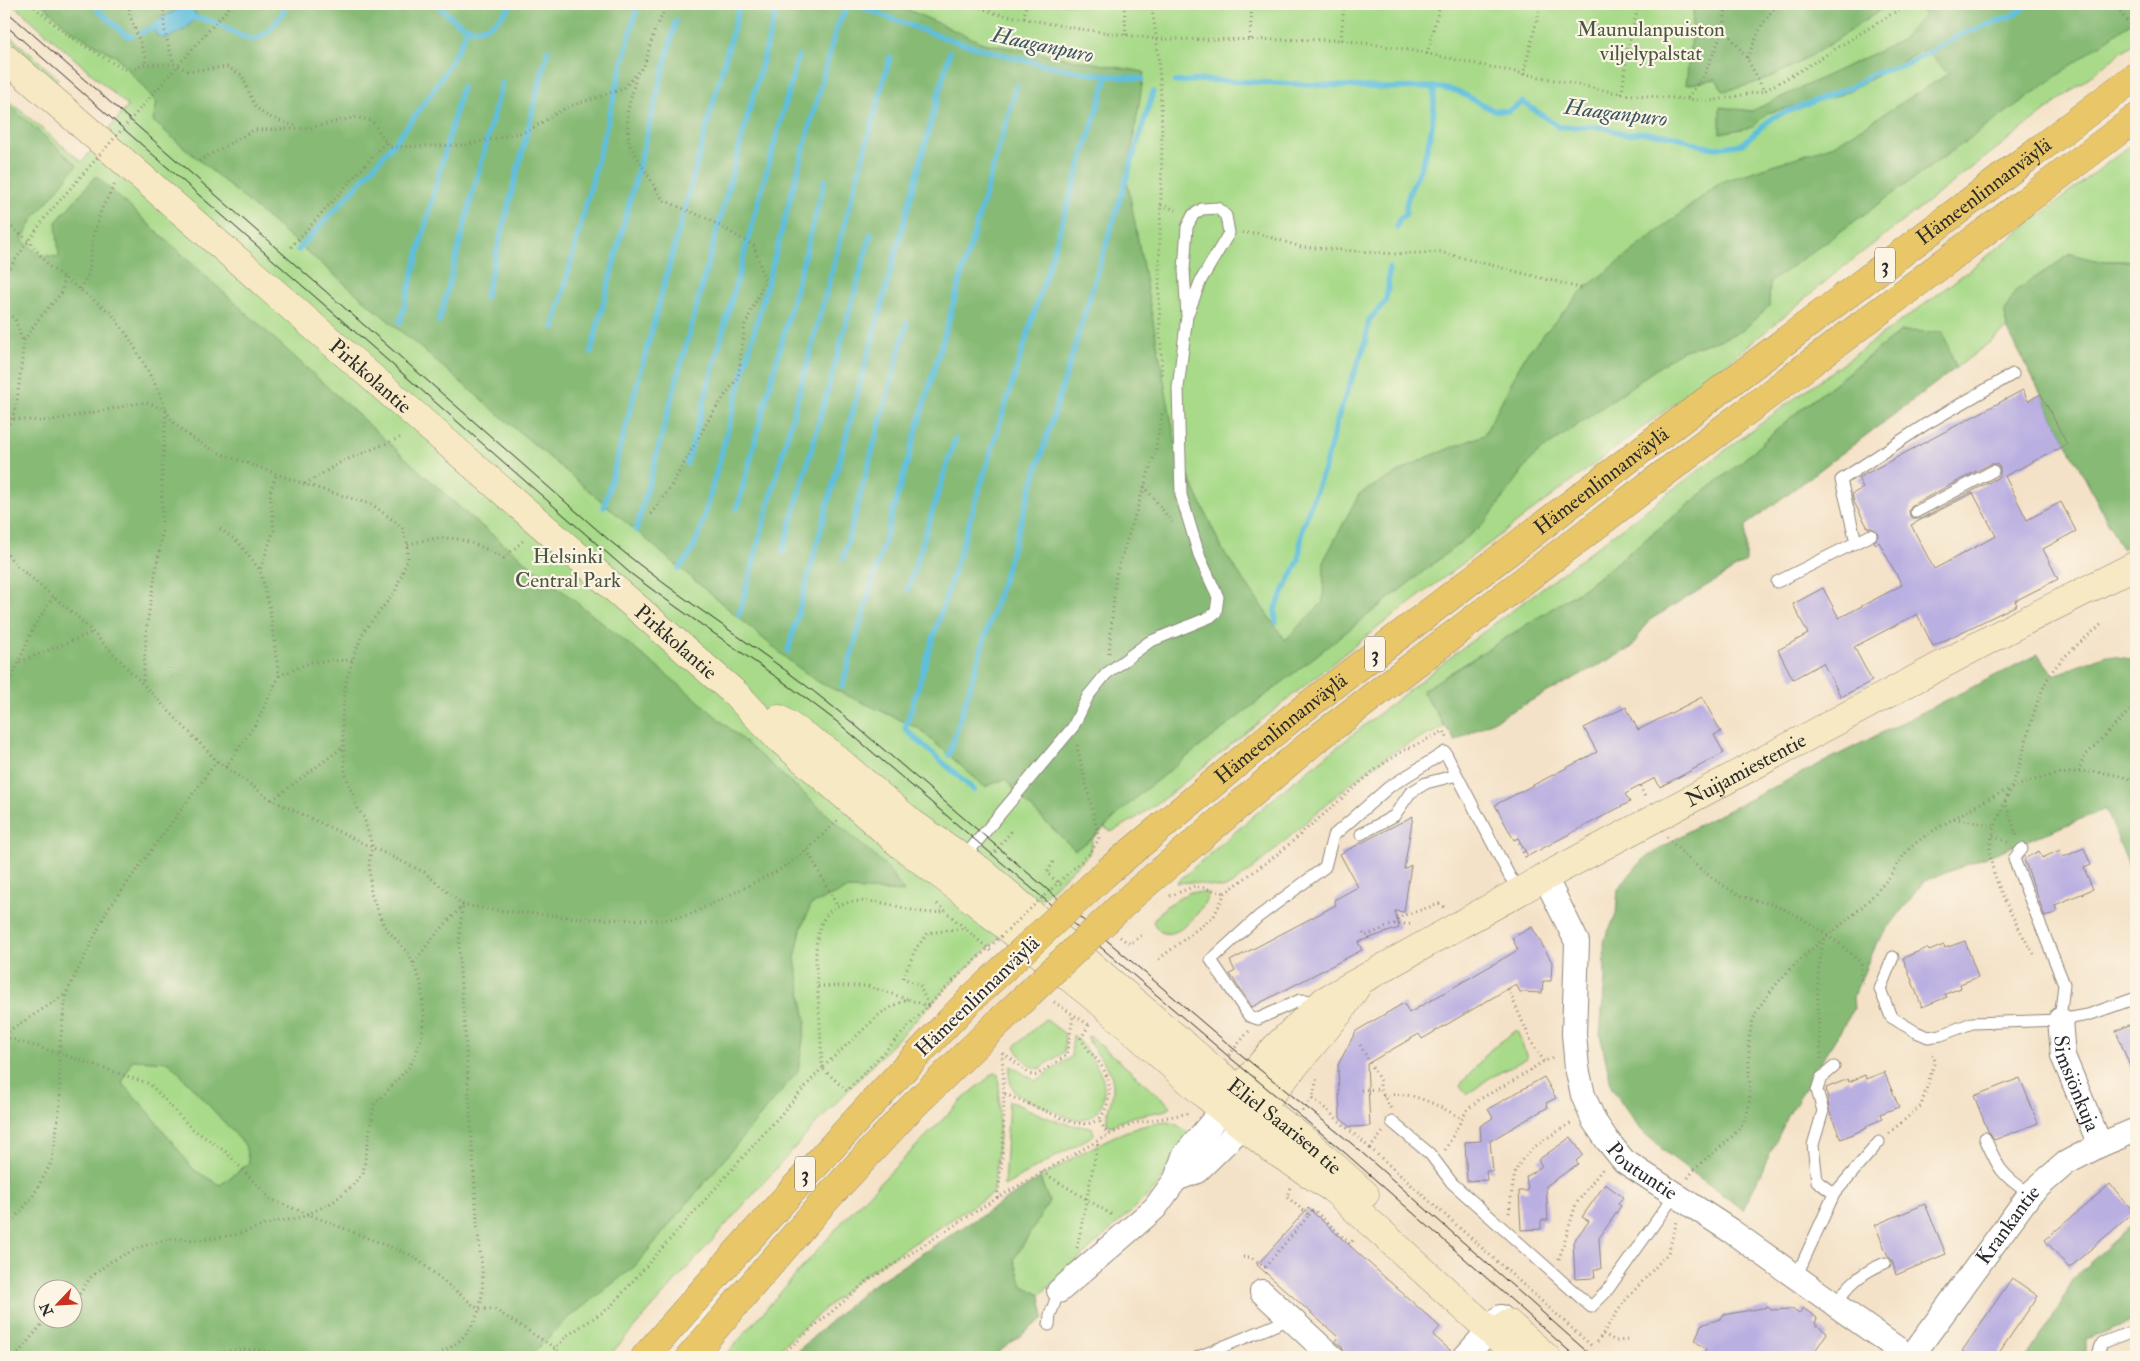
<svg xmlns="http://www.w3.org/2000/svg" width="2140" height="1361" font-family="'IM FELL Double Pica',serif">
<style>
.green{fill:#a8da89;stroke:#6a825a;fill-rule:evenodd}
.forest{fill:#86ba75;stroke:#587250;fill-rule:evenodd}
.water{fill:#5fbfdd;stroke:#457584}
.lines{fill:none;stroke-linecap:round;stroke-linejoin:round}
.stream{stroke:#5fbfdd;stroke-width:5.5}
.building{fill:#baafe1;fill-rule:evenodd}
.lane-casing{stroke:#90867a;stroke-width:13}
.street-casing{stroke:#90867a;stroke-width:26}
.secondary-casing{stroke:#90867a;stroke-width:29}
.highway-casing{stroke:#90867a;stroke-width:29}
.path{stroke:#90867a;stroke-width:3;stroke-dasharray:1 4;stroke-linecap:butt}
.lane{stroke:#fff;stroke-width:11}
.street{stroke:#fff;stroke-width:24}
.secondary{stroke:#f6e9c3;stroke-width:28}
.highway{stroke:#e9c769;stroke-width:28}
.tram{stroke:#2b2b2b;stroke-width:1}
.highway-bridge-casing{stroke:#90867a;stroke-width:29;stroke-linecap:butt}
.path-bridge{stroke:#90867a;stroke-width:3;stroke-dasharray:1 4;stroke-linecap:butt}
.highway-bridge{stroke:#e9c769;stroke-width:28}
.labels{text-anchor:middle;stroke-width:4.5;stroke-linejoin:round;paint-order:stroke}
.shield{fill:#fcf5e5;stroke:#6a6863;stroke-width:1}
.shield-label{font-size:20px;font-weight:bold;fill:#2b2b2b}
.park-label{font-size:21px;fill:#4a5742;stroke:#fcf5e5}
.street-label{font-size:21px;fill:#2b2b2b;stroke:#fcf5e5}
.water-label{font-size:22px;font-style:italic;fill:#3b5760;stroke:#fcf5e5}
</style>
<rect width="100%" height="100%" fill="#fcf5e5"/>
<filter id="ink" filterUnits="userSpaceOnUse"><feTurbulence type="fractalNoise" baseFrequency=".02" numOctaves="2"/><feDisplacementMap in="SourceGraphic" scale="10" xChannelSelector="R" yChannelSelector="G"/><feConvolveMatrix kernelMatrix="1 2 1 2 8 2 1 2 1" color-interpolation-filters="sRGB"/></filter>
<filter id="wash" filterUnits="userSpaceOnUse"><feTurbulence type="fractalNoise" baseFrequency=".0096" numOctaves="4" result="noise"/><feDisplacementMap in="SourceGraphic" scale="20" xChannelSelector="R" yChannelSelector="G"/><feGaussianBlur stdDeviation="1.12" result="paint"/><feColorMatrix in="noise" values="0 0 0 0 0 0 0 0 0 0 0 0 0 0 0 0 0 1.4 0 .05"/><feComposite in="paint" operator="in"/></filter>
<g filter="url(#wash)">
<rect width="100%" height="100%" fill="#f4e2c8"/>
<path class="green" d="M13,4H2136V48L2132,44L1838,271L1724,366L1364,638L1166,797L1133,820L1111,832L1104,827L1093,838L1089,854L953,981L814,1126L608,1357H4V97L82,162L128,106ZM42,1288H72V1318H42Z
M4,31L58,78L51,86L4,44Z
M2136,141V261H2099L2070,255L2005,312L2007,329L1956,368L1942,333L1901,331L1790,418L1739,464L1586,587L1422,691L1445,727C1428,735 1410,742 1394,752C1335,789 1288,844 1231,885L1222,888L1191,882L1176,883L1288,786L1457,652L1787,404L1933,298Z
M1190,892L1208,893C1209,905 1167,957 1153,921L1165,907Z
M1045,1019L1065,1034L1064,1052L1039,1069C1028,1068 1019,1055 1015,1046Z
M1517,1030L1527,1058L1488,1079L1467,1095L1460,1085L1491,1049Z
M1073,1035C1080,1039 1101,1071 1103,1079C1107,1100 1100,1123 1073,1119C1064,1117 1054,1110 1045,1107C1037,1103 1024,1100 1017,1094C1010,1087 1007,1073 1011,1066L1036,1081L1071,1057Z
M1088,1036L1091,1037L1171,1106L1167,1110L1131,1117L1111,1126L1107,1124C1105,1108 1118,1096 1111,1075C1107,1062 1087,1045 1088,1036Z
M994,1073L998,1074L999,1081V1137L993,1193L861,1277L770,1357H724L850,1213L964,1098Z
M1009,1101C1036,1112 1062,1127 1092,1127L1094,1135L1004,1186Z
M1168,1122L1177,1125L1190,1133L1155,1189L1040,1295L1021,1285L1014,1259L1049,1202L1040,1178C1080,1155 1121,1125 1168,1122Z"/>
<path class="forest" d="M42,4H895L983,43L1144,72L1127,180L1177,451L1222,549L1285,640L1323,602L1324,560L1359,494L1425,458L1484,435L1526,354L1584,289L1721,182L1834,145L1948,74L1926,49L1843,94L1767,113L1753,127L1720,133V107L1752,111L1900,41L1925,15L1917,4H2136V19L1770,282L1769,306L1742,331L1717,341L1681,351L1534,456L1484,524L1141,793L1093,838L1075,850L1026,803L1005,779L985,787L918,728L820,683L792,663L153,121L157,103L118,58L72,31Z
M1694,4H1890C1838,37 1785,81 1723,91L1716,79L1686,85Z
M4,101L77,165L33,219L22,240L40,255L59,257L56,222L96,176L469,516L687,691L886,866L904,892L847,889L811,905L801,929L795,959L806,1021L798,1071L635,1266L566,1320L529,1357H4ZM132,1060L169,1062L245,1145L249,1163L220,1185L194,1170L148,1111L122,1083ZM72,1288V1318H42V1288Z
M2071,254L2099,261H2136V540L2122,549L2007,329L2005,312L2015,291Z
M1901,331L1943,332L1956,368L1746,525V562L1648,621L1631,648L1455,741L1422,691L1586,587L1739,464L1790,418Z
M2038,654L2054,675L2106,655L2136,660V778L2133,780L2136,781V884L2106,809L1923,882L1877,943L1853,997L1854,1009L1789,1114L1743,1210L1669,1155L1642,1131L1612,1089L1600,1034L1605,978L1604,940L1616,915L1618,889L1642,860L1695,827Z
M1040,1178L1049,1202L1014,1259L1022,1285L1040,1295L1044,1318L992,1357H791L868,1288Z
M2136,1221V1319L2086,1340V1357H2027L2058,1309L2074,1277Z"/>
<path class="water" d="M186,5L195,12L197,18L185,29L166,39L157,36L152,27L158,20Z"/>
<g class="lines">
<path class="stream" d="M95,4L98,10L127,36H132
M437,4C467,35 484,40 512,4
M855,4C924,33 996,56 1070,70C1094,75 1118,76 1142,79
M191,18C239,17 248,74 288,4
M141,33L157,25
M1175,82L1203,80L1389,88L1434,87L1457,91L1493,110L1508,111L1523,102L1559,127H1602L1627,135L1639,132L1674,136L1702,146L1717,148L1742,144L1773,117L1853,86L1872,74L1910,63L1960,35L2014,15L2029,4
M1397,227L1399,219L1406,214C1405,195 1415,183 1421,167C1431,142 1435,113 1434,87
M298,250C360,182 430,113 468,28
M485,298L548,50
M439,322L502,83
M400,323L462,87
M554,328L638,4
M591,352L676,21
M687,464L798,57
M604,507L740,4
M737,509L825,180
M636,531L778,4
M783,552L871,234
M843,559L907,323
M679,569L692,551L701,529L837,26L849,4
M908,590L955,439
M739,615L890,57
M1276,622L1275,609L1299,560L1302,529L1325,466L1340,411L1365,344L1369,320L1385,302L1388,289L1389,268
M788,651L950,52
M842,687L1017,85
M949,755L1153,92
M974,790L905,729L1108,75"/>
</g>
<g id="blocks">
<path class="building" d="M2023,390L2028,401L2041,394L2067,444L2005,476L2027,520L2061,502L2076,531L2043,549L2058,579L2015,601L2017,605L1933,646L1917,614L1854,647L1872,681L1841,697L1823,663L1793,679L1778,650L1808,634L1793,604L1823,588L1839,618L1902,585L1879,542L1876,544L1874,542L1878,536L1877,531L1872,528H1868L1854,502L1852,494L1863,488L1858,478ZM1990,464H1997L2000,468V475L1997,478L1920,519H1915L1910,516L1909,511L1912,505ZM1973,493L1996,536L1934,569L1911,525Z
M1702,697L1721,732L1714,735L1724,753L1660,787L1655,778L1625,794L1630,802L1528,856L1518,838L1514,840L1495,805L1597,752L1584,728L1626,707L1638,730Z
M1413,816L1404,869L1411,865L1404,912L1395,911L1399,928L1358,942L1362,950L1252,1007L1230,974L1235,971L1230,961L1336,905L1334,900L1358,887L1340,854Z
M2084,848L2091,865L2084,868L2093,889L2055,905L2057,912L2045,917L2024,859L2039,851L2042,858L2060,850L2063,857Z
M1532,927L1552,962L1551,981H1543L1542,993L1520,992L1516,984L1422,1039L1419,1034L1367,1064L1370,1126L1350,1127L1340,1118L1338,1065L1356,1031L1404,1003L1409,1013L1518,950L1512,938Z
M1965,941L1978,977L1960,984L1961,988L1945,994L1947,997L1922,1007L1903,958L1927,948L1929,951L1944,945L1945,948Z
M2136,1022V1079H2135L2116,1031Z
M1884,1072L1899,1107L1880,1114L1882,1119L1866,1126L1867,1128L1841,1139L1830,1113L1826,1088L1848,1079L1849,1082L1865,1075L1866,1079Z
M1544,1077L1556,1098L1546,1103L1548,1107L1490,1141L1493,1171H1486L1487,1180L1467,1181L1465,1142L1481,1141L1480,1126L1493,1118L1488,1109Z
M2020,1078L2038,1123L1994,1140L1988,1131L1974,1096Z
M1571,1137L1583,1155L1576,1161L1578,1164L1546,1186L1548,1220H1541V1229L1521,1230L1519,1191H1528L1526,1177L1542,1166L1538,1160Z
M1605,1184L1623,1197L1618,1204L1621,1206L1599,1238L1601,1269H1594L1595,1278L1575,1279L1573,1242L1589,1221L1582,1217Z
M2110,1184L2134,1212L2069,1268L2045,1240Z
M1925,1204L1946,1254L1896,1275L1892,1260L1888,1256L1875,1225Z
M1308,1208L1440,1327L1433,1335L1452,1352V1357H1345L1342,1347L1335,1341L1338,1337L1257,1265Z
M2012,1278L2038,1296L1996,1357H1972L1962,1351Z
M1768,1307L1771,1310L1792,1309L1799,1314L1803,1308L1817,1318L1815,1324L1827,1333L1811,1357H1700L1706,1349L1695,1341L1701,1325L1720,1319L1723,1315Z"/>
</g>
</g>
<g filter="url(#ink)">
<use href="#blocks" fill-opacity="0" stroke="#90867a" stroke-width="1"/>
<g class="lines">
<defs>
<path id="lane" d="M1916,512L1993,471
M1856,542L1841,480L1926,424L2013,374
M1777,582L1871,535
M1361,834L1394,816L1410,793L1426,783L1457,775
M2022,849L2014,859L2064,984L2060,1020
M964,857L1073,727L1088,696L1106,674L1149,642L1210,617L1216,612L1218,597L1200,558L1181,495L1178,388L1187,316L1184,270L1187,227L1193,215L1202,209L1218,208L1226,216L1229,233L1201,280L1187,316
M1893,957L1880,989L1891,1017L1916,1032L1928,1037L1941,1035L1972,1023L2060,1020L2088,1015L2136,998
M1319,1001L1300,1000L1258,1019L1249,1016L1211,960L1258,917L1325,867L1333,836L1389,787L1445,752L1510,877L1521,890
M1392,1122L1430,1154L1452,1183L1591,1307L1606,1292L1674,1196
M1985,1138C1998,1168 2001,1175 2030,1194
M1834,1194L1879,1142
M1796,1277L1834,1194L1817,1181L1813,1145L1823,1111L1817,1090L1821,1078L1834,1067
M1836,1305C1847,1284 1863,1272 1885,1263
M1049,1325L1050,1315L1059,1291
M1198,1357L1290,1319
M2097,1357L2102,1343L2136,1330"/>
<g id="street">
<path id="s1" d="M1545,877L1577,942L1574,1034L1577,1068L1583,1095L1594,1121L1607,1140L1624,1161L1731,1231L1909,1357"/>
<path id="s2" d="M2060,1020L2063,1056L2100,1145"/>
<path d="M1176,1179L1197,1171L1243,1126"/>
<path d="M1059,1291L1155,1208L1176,1179L1184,1156L1223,1109"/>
<path d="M1262,1292L1332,1357"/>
<path d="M1465,1357L1501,1317"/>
<path id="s3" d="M1911,1357L2030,1194L2066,1163L2100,1145L2136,1130"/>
</g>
<g id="secondary">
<path id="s4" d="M4,57L737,695L775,735L902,846L962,891L1105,1006L1205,1095L1270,1148L1333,1189L1519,1357"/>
<path id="s5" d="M779,719L826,750L912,823L980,870L1215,1071L1307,1142L1365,1194"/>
<path id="s6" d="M1223,1109L1275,1048L1324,1001L1545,877L2009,629L2136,565"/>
<path d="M1249,1120L1339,1013L1357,986"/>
<path d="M1508,1323L1546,1357"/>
</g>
<g id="highway">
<path id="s7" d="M1108,871L1294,716L1649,444L2136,76"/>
<path d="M1134,894L1313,742L1666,472L2136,118"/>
<path d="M645,1357C751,1235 859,1114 972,998"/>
<path d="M690,1357L822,1204L908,1111L999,1022"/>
</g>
</defs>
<use href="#lane" class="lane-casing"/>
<use href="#street" class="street-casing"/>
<use href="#secondary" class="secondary-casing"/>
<use href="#highway" class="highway-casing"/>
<path class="path" d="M31,4L68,36L123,69H136L145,64H174L188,71L227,67L242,75C258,116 256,113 298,127
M129,4L130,16L146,58L145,64
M171,4L163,12L165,33L174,64
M971,4L994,13L1079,29L1157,39L1341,40L1399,48L1622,94L1711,101L1764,91L1803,69L1908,4
M1124,4L1126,35
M1151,4C1168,95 1160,190 1159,282C1159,314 1161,346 1162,377
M2114,4L2136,33
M225,12L232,4
M1024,18L1026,4
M1724,29L1747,58L1764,91
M1250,39L1252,4
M1341,40L1344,4
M1427,54L1440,4
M1747,58L1762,25L1777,4
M1523,75L1541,4
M636,77L627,114L629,144L663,200L708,219L754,246L765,281L745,325L738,377L712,414L670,488L650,515
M1622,94L1627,52L1639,4
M1688,98L1705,73L1724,29L1726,4
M199,161L254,130L310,128L356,117L372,121L386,142L391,147L465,145L528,131L567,107L623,89L644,66L655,29L668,4
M1161,205L1180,211
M4,221L29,241L50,267L111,313L130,339L160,393L166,410L162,475V534L147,624L143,681
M1242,233H1257L1301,247L1396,254L1440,252L1584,289
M291,247L386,142
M4,276L47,215
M80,289L89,273L93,237L101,210L115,184
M4,310L15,319L23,341
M4,418L40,421L60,419L145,402L166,410L172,421L190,437L217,452L304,484L373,505L402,527L408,545V558L395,592L364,631L355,652L346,682L342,719L345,773L357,807L364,818L372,845L369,863L371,894L384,926L409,954L421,983L424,1016L422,1037L414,1058L409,1067L374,1105L363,1173L351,1187L333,1202L300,1218L274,1222L234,1235L202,1240L169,1239L140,1247L110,1262L90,1278L77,1298L72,1301
M4,432L12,419L17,402L24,341L37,321L62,292L63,277
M2136,443L2133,488L2136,500
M305,484L341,462L402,437
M1144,486L1172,522
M220,529L238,542L260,570
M408,545C450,531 466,539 504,558L524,540
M4,551L18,567L79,618L217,761L272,800L424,872L463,905L493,910L591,919L665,920L692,914L781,869L807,850L839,819
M1109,653L1116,574L1155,453L1162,414
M20,662L93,632
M279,676L311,662L353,660
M4,696L34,626L54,596
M1077,745L1099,839L1089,854
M226,767L257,722L279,676L269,605L260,570L274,530L270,492L276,475
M2079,772L2083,758L2136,704
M1640,786L1645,797
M272,800L343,747
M2005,801L2017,837
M1954,818L1994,826
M1993,836L2009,843
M1667,837C1688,860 1710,879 1738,894C1750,901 1766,901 1779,907C1807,919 1838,941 1861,963V982L1866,984
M1517,838L1527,860
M807,850L838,907
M995,852L1013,829
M1053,862L1047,873L1061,885
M1170,896L1195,886L1225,893
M937,904L991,951
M1394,924H1412
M1363,933L1365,936L1394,924L1402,916L1439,904L1444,907
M1120,937L1130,944L1142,935
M2034,954C2020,933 1988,874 1990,849C1992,827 2003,808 2011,788C2027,751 2030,708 2051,673C2064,654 2086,638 2103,623
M1159,959L1214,916L1225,893L1279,853L1377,768L1403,751L1442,732L1444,731L1448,739
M414,963L431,940L463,905
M953,981L928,1006L907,999L881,1013L822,1068L847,1091L928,1006L920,985L903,978L916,948L928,933L966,928
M818,986H868L907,999
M1508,989L1532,1043L1544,1061
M1054,1002L1089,1025
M1089,1025L1081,1038C1085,1047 1092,1054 1098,1061C1113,1080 1113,1101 1099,1120L1108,1135
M4,1034L66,994
M4,1037L59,1053L150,1084L190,1127L226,1152L270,1199L413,1256L478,1309H494L555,1348L565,1357
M4,1045L10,1058L4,1079
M1360,1045L1380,1081V1089L1391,1109
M1003,1053C1014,1060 1023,1071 1033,1076L1037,1075L1067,1055L1073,1016
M1229,1055L1249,1031
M1821,1059C1819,1019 1813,975 1825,937
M1361,1090L1380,1089
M1005,1094L1074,1123L1088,1124L1099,1120
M1383,1096C1412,1089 1437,1106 1462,1118
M1313,1098L1370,1148L1383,1132
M1302,1111L1313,1098L1317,1077
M1889,1133L1921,1106L1935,1061L1932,1052
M1370,1148L1593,1347
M1445,1150L1467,1110L1480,1099L1518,1078L1544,1061L1555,1058
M1042,1172L1114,1216
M1688,1178C1703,1155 1734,1143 1745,1119C1758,1089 1738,1041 1759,1008C1783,969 1821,942 1855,913C1866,904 1877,891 1887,880C1895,870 1901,856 1911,847C1928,832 1949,822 1968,810C2021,780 2076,759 2136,781
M997,1198C1005,1150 1005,1102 1002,1053
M1509,1213C1511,1200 1512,1186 1515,1174C1522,1149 1553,1135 1573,1122
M1309,1215L1314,1210L1350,1244L1354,1239
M4,1230L32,1198L52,1161L60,1105L59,1053L66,994L108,909L217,761
M1077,1248L1098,1142
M1243,1257H1251L1266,1268
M1559,1259L1576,1204L1604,1167
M1265,1267L1309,1215L1287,1197L1290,1187
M1603,1334L1616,1341L1628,1340
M1597,1342L1624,1302L1668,1253L1677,1221
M15,1357L47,1318
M210,1357C238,1343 272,1352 301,1357
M428,1357C447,1352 464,1341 474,1322C490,1291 479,1254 477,1221C473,1158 469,1095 465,1032C462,989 455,948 463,905
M547,1357L568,1335L609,1308L822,1068C821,1043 820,1019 818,995C814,942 808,891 883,903C901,906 929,918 946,910
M779,1357L866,1282L997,1198L1108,1135L1136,1123L1190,1113
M1260,1357V1347"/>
<use href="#lane" class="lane"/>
<use href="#street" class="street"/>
<use href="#secondary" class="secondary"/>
<use href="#highway" class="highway"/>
<path class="tram" d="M4,9L610,541C684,603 767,652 842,714L1234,1049L1351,1143L1593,1357
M4,24L630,573C697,624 769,669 836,721L1228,1056L1344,1152L1576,1357"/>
<defs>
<path id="highway-bridge" d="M972,998L1108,871
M999,1022L1134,894"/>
</defs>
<use href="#highway-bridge" class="highway-bridge-casing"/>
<path class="path-bridge" d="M47,215L225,12
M953,981L1089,854"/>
<use href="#highway-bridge" class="highway-bridge"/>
</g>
</g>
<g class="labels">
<g class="shield">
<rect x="1875" y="247.5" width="20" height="35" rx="4"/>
<rect x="1365" y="636.5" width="20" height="35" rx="4"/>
<rect x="795" y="1156.5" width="20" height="35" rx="4"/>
</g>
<g class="shield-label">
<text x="1885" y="272">3</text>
<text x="1375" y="661">3</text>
<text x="805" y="1181">3</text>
</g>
<g class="park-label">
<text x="1651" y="36">Maunulanpuiston<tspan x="1651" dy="24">viljelypalstat</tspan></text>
<text x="568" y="563">Helsinki<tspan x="568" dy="24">Central Park</tspan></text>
</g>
<g class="street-label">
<text dy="7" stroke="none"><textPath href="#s7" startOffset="1109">Hämeenlinnanväylä</textPath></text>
<text dy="7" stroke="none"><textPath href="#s4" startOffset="486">Pirkkolantie</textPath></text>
<text dy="7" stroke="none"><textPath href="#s7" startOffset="629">Hämeenlinnanväylä</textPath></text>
<text dy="7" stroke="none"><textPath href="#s4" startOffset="891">Pirkkolantie</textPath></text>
<text dy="7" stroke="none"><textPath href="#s7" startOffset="224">Hämeenlinnanväylä</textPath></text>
<text dy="7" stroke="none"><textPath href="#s6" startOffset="629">Nuijamiestentie</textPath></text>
<text transform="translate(977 996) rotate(-44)" y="7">Hämeenlinnanväylä</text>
<text dy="7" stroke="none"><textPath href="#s2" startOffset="66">Simsiönkuja</textPath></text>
<text dy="7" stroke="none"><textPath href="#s5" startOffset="650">Eliel Saarisen tie</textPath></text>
<text dy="7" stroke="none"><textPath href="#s1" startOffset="325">Poutuntie</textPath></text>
<text dy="7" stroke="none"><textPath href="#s3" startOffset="164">Krankantie</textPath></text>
</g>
<g class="water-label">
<text transform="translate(1043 44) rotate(12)" y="8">Haaganpuro</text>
<text transform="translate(1616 112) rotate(7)" y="8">Haaganpuro</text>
</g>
</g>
<rect width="2140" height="1361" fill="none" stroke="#fcf5e5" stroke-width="20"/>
<g transform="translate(58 1304) rotate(245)"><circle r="24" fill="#fcf5e5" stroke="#a8a49b"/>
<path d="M0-4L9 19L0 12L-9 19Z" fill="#c8321e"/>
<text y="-8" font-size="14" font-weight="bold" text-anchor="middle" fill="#2b2b2b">N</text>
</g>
</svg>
